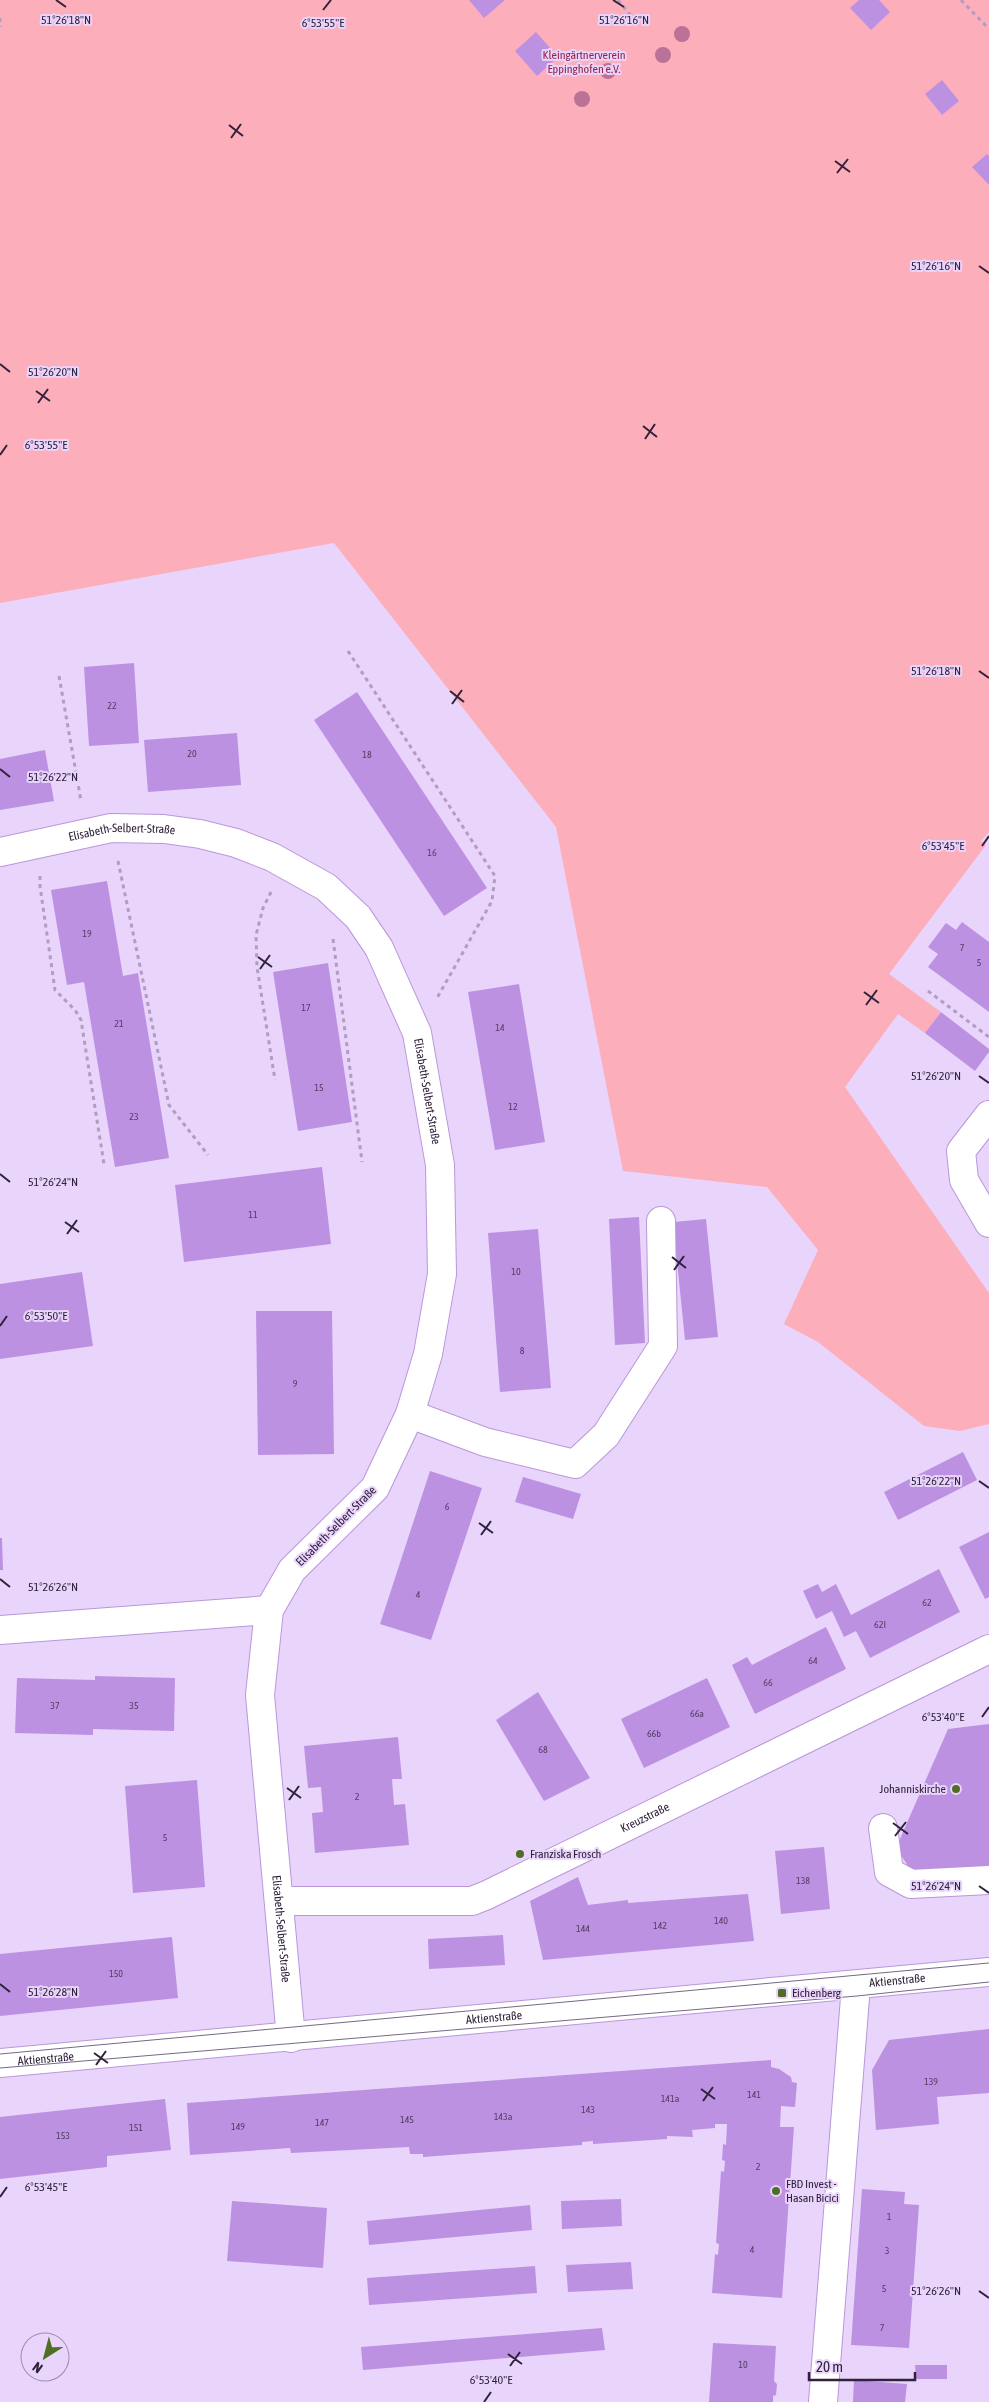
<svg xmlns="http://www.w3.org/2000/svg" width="989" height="2402" font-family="'Asap Condensed',sans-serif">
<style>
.green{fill:#fdaebb}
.building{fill:#bd91e2}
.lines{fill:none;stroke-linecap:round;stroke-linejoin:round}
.minor-casing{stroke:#ba97d8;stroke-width:30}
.major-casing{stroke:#ba97d8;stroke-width:30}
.path{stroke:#b09dc1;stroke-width:3;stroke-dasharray:4 4;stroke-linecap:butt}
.minor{stroke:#fff;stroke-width:28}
.major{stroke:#fff;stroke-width:28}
.tram{stroke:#786786;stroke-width:1}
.tree{fill:#bb7297}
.ticks{fill:none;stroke:#30223b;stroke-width:2}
.poi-dot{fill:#4f6e23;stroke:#e9d4fc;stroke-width:2}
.labels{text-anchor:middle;stroke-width:4;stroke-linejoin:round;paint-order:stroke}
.number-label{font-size:10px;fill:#533e65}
.park-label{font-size:12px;fill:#962144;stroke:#e9d4fc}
.street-label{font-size:12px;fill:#30223b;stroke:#e9d4fc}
.poi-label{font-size:12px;fill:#30223b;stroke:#e9d4fc;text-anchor:start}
.ticks-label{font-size:12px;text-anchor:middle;fill:#30223b;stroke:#e9d4fc;stroke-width:4;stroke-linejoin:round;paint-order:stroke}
</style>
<rect width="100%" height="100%" fill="#e9d4fc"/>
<path class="green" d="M0,0H989V832L981,841L986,845L889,974L941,1012L925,1033L898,1014L845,1087L989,1293V1424L960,1431L924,1426L818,1342L784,1324L818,1250L767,1187L623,1171L556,827L334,543L0,603Z"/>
<path class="building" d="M469,0H505L484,18Z
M859,0H879L890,12L871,30L850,8Z
M536,32L558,57L537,76L515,51Z
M942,80L959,101L942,115L925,94Z
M987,154L989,156V185L972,167Z
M134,663L139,743L89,746L84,667Z
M357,692L487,888L444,916L314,720Z
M237,733L241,785L148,792L144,740Z
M45,750L54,801L0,810V759Z
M107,881L123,976L138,973L169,1158L115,1167L84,982L67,985L51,890Z
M962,922L989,942V1012L928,967L938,954L928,947L946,923L956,930Z
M328,963L352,1122L298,1131L273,972Z
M519,984L545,1142L495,1150L468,992Z
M941,1012L989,1049V1052L975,1071L925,1033Z
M322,1167L331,1244L184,1262L175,1185Z
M639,1217L645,1343L615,1345L609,1219Z
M706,1219L718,1337L685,1340L673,1222Z
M538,1229L551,1388L500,1392L488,1233Z
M82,1272L93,1346L0,1359V1284Z
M256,1311H332L334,1454L258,1455Z
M963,1452L977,1480L898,1520L884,1492Z
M430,1471L482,1488L431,1640L380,1624Z
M523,1477L581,1494L573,1519L515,1502Z
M989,1532V1597L985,1599L959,1547Z
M0,1538H2L3,1570H0Z
M939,1569L960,1612L870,1658L856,1631L844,1637L832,1611L816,1619L803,1591L818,1584L822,1592L836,1584L851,1615Z
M826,1627L846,1669L755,1714L732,1665L747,1657L752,1665Z
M95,1676L175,1678L174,1731L93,1729V1735L15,1733L17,1678L95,1680Z
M707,1678L730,1727L644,1768L621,1719Z
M538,1692L590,1778L544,1801L496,1720Z
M989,1724V1871L917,1879L896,1848L948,1729Z
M398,1737L402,1779H392L394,1805L405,1804L409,1845L315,1853L312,1813L323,1812L321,1787L308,1788L304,1746Z
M197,1780L205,1887L133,1893L125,1786Z
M824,1847L830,1909L781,1914L775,1851Z
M578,1877L588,1905L628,1900V1903L748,1894L754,1941L543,1960L530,1901Z
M503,1935L505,1965L429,1969L428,1939Z
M172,1937L178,1998L0,2016V1954Z
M989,2029V2093L937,2097L939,2124L876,2130L872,2070L889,2040Z
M771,2060V2067L779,2069L791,2077L792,2082L797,2083L795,2107L781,2106L780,2127H794L782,2298L712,2293L715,2254L718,2255L719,2244L716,2243L721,2171L724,2172L725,2161L722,2160L723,2144L726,2145L727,2124H715V2128L692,2130L693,2137L667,2136V2139L593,2144V2141L582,2142V2145L423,2157V2154H410L409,2147L291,2153L290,2148L190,2155L187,2103Z
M165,2099L171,2150L107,2156V2167L0,2179V2117Z
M862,2189L905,2192L904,2204L919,2205L909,2348L851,2345Z
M621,2199L622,2226L562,2229L561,2201Z
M232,2201L327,2208L323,2268L227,2261Z
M530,2205L532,2230L369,2245L367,2221Z
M631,2262L633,2289L568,2292L566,2265Z
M535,2266L537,2293L369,2305L367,2278Z
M602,2328L605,2350L363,2370L361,2347Z
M713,2343L776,2346L774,2381L777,2384L776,2395L773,2396V2402H709Z
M915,2365H947V2379H916Z
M854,2380L907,2384L905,2402H853Z"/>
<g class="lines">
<defs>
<g id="minor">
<path id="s1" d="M0,852L111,828L164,829L200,834L236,843L272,857L326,887L358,917L379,948L417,1033L440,1165L442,1274L428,1354L410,1414L375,1488L292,1570L269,1610"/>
<path d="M989,1115L961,1151L964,1180L989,1223"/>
<path d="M410,1414L485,1442L575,1464L606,1435L663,1346L661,1221"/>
<path id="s2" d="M0,1630L269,1610L260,1695L291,2038"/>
<path d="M883,1828L889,1872L911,1884L989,1880"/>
<path id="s3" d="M280,1901H472L487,1895L989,1649"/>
<path d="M823,2402L856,1985"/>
</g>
<g id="major">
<path id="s4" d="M0,2063L989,1972"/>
</g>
</defs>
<use href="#minor" class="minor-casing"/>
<use href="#major" class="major-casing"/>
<path class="path" d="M618,0L632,17
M961,0L989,29
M0,18V27
M348,651L495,876L492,901L437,998
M59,676L81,801
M118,861L169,1105L208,1155
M40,876V886L55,990L75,1010L81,1020L104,1164
M271,892L263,908L256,935L257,967L275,1080
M333,939L362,1162
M928,991L989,1037"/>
<use href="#minor" class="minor"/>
<use href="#major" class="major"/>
<path class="tram" d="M0,2054L989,1963
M0,2068L857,1996L989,1982"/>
</g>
<g class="tree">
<circle cx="682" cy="34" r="8"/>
<circle cx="663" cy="55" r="8"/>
<circle cx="608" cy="71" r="8"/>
<circle cx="582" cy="99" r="8"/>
</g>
<path class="ticks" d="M56,0L66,7M613,0L624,7M323,10L331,0M229,125L243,136M231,138L241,124M835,161L850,172M837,173L848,159M979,266L989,273M0,364L10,372M36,391L50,401M38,403L48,389M643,426L657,437M645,439L655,424M0,455L7,445M979,671L989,678M450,691L464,702M452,704L462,690M0,769L10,777M982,846L989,836M258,957L272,967M260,969L270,955M864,992L879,1003M866,1005L877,990M979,1076L989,1083M0,1174L10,1182M65,1222L79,1232M67,1234L77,1220M672,1257L686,1268M674,1270L684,1256M0,1326L7,1316M979,1481L989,1488M479,1523L493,1533M481,1535L491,1521M0,1579L10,1587M982,1717L989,1707M287,1788L301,1798M289,1800L299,1786M893,1823L908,1834M895,1836L906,1822M979,1886L989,1893M0,1984L10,1992M94,2053L108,2063M96,2065L106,2051M701,2089L715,2099M703,2101L713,2087M0,2197L7,2187M979,2291L989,2298M508,2354L522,2364M510,2366L520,2352M484,2402L491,2392"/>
<g class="poi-dot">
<circle cx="956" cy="1789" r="5"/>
<circle cx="520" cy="1854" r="5"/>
<rect x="777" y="1988" width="10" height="10" rx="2.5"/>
<circle cx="776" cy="2191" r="5"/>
</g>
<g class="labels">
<g class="number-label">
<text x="112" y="709">22</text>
<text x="192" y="757">20</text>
<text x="367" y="758">18</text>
<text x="432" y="856">16</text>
<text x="87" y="937">19</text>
<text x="962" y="951">7</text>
<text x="979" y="966">5</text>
<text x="306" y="1011">17</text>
<text x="119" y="1027">21</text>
<text x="500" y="1031">14</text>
<text x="319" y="1091">15</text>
<text x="513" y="1110">12</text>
<text x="134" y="1120">23</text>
<text x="253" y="1218">11</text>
<text x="516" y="1275">10</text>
<text x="522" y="1354">8</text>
<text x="295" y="1387">9</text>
<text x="447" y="1510">6</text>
<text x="418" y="1598">4</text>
<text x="927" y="1606">62</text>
<text x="880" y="1628">62I</text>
<text x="813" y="1664">64</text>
<text x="768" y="1686">66</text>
<text x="55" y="1709">37</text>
<text x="134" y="1709">35</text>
<text x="697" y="1717">66a</text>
<text x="654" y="1737">66b</text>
<text x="543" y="1753">68</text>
<text x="357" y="1800">2</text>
<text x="165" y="1841">5</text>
<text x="803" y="1884">138</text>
<text x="721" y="1924">140</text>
<text x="660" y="1929">142</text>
<text x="583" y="1932">144</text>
<text x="116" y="1977">150</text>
<text x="931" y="2085">139</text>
<text x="754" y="2098">141</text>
<text x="670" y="2102">141a</text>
<text x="588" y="2113">143</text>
<text x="503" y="2120">143a</text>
<text x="407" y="2123">145</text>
<text x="322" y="2126">147</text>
<text x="238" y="2130">149</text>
<text x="136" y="2131">151</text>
<text x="63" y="2139">153</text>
<text x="758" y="2170">2</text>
<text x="889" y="2220">1</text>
<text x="752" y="2253">4</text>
<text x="887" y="2254">3</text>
<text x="884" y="2292">5</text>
<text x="882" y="2331">7</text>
<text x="743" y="2368">10</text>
</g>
<g class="park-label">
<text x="584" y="59">Kleingärtnerverein<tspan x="584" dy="14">Eppinghofen e.V.</tspan></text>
</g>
<g class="street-label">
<text dy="4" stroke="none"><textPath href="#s1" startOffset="124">Elisabeth-Selbert-Straße</textPath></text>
<text dy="4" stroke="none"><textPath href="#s1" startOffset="574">Elisabeth-Selbert-Straße</textPath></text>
<text transform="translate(336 1526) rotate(-45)" y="4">Elisabeth-Selbert-Straße</text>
<text dy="4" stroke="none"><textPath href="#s3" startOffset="384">Kreuzstraße</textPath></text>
<text dy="4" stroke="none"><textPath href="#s2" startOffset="590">Elisabeth-Selbert-Straße</textPath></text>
<text dy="4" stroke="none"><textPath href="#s4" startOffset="901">Aktienstraße</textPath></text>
<text dy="4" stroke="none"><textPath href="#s4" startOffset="496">Aktienstraße</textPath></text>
<text dy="4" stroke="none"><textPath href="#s4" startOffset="46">Aktienstraße</textPath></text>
</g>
<g class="poi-label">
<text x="946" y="1793" text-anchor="end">Johanniskirche</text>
<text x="530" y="1858">Franziska Frosch</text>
<text x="792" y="1997">Eichenberg</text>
<text x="786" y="2188">FBD Invest -<tspan x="786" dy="14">Hasan Bicici</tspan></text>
</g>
</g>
<g class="ticks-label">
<text x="66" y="24">51°26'18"N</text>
<text x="624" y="24">51°26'16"N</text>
<text x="323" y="27">6°53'55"E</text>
<text x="936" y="270">51°26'16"N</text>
<text x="53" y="376">51°26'20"N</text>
<text x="46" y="449">6°53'55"E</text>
<text x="936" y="675">51°26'18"N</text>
<text x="53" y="781">51°26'22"N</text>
<text x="943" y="850">6°53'45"E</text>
<text x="936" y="1080">51°26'20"N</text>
<text x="53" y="1186">51°26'24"N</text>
<text x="46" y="1320">6°53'50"E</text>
<text x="936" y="1485">51°26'22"N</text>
<text x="53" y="1591">51°26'26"N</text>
<text x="943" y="1721">6°53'40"E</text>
<text x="936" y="1890">51°26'24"N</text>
<text x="53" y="1996">51°26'28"N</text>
<text x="46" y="2191">6°53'45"E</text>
<text x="936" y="2295">51°26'26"N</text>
<text x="491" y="2384">6°53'40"E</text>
</g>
<g transform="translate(45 2357) rotate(216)"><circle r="24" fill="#e9d4fc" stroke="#9f8daf"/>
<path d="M0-4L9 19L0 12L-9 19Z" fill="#4f6e23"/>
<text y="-8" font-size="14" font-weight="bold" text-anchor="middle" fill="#30223b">N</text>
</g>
<path d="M809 2372v8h106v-8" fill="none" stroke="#30223b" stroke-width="2.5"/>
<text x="816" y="2372" font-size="15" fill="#30223b" stroke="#e9d4fc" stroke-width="4" paint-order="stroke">20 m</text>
</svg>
